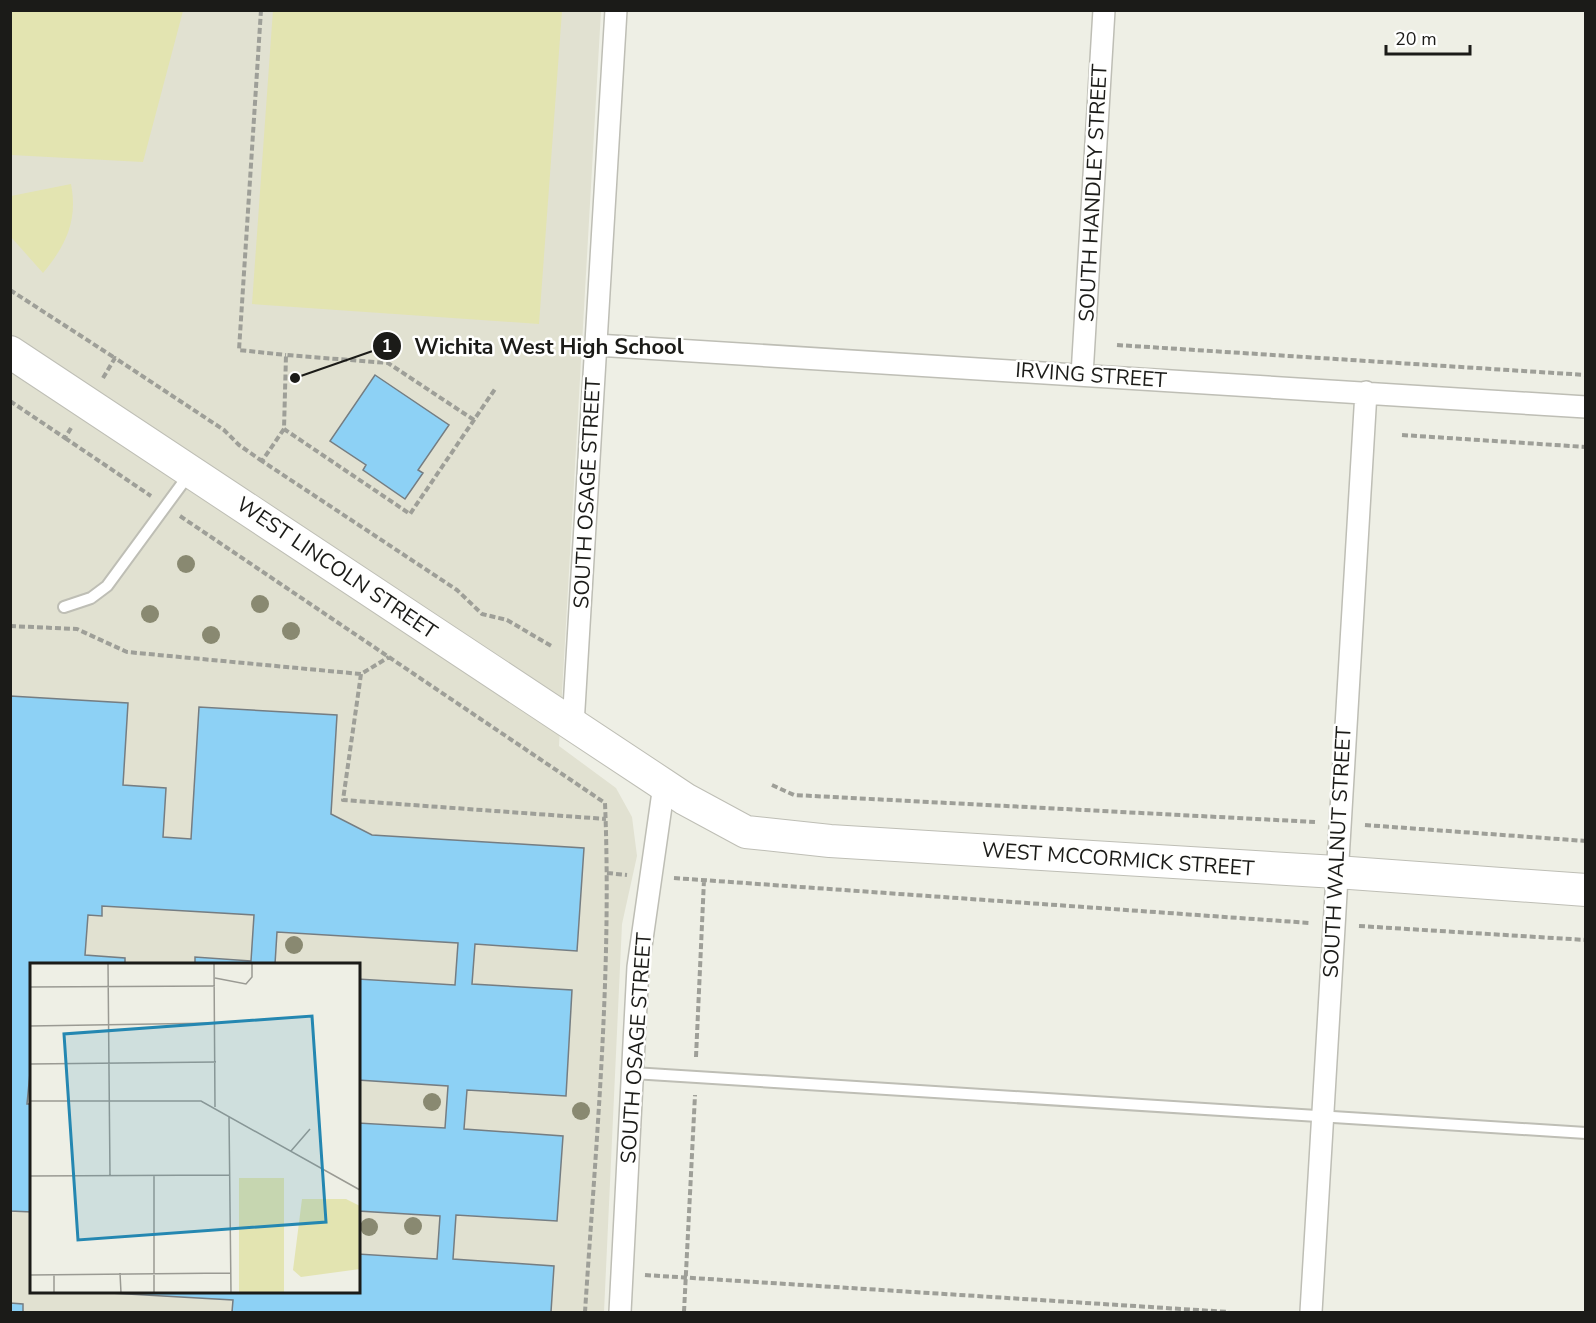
<svg xmlns="http://www.w3.org/2000/svg" width="1596" height="1323" font-family="'Nunito Sans',sans-serif">
<style>
.built{fill:#e1e1d1;fill-rule:evenodd}
.green{fill:#e3e4b1}
.building{fill:#8dd1f5;stroke:#757d82;stroke-width:1.5}
.lines{fill:none;stroke-linecap:round;stroke-linejoin:round}
.lane-casing{stroke:#bebeb5;stroke-width:14}
.street-casing{stroke:#bebeb5;stroke-width:24}
.secondary-casing{stroke:#bebeb5;stroke-width:34}
.path{stroke:#9e9f98;stroke-width:4;stroke-dasharray:6 3;stroke-linecap:butt}
.lane{stroke:#fff;stroke-width:10}
.street{stroke:#fff;stroke-width:21}
.secondary{stroke:#fff;stroke-width:32}
.tree{fill:#898971}
.labels{text-anchor:middle;stroke-width:5;stroke-linejoin:round;paint-order:stroke}
.street-label{font-size:21px;fill:#1b1b18;stroke:#fffffe}
.inset-road{fill:none;stroke:#9a9a93;stroke-width:1.5}
.view{fill:#2487b1;fill-opacity:0.15;stroke:#2487b1;stroke-width:3}
.inset-edge{fill:none;stroke:#1b1b18;stroke-width:3}
.leader{fill:none;stroke:#1b1b18;stroke-width:2}
.callout-dot{fill:#1b1b18;stroke:#fffffe;stroke-width:2}
.mark-label{font-size:18px;text-anchor:middle;font-weight:bold;fill:#fff}
.callout-label{font-size:22px;text-anchor:middle;font-weight:bold;fill:#1b1b18;stroke:#fffffe;stroke-width:5;stroke-linejoin:round;paint-order:stroke}
</style>
<rect width="100%" height="100%" fill="#eeefe5"/>
<path class="built" d="M10,11H601L559,746L616,788L632,817L637,856L622,924L604,1312H11ZM32,964H358V1292H32Z"/>
<path class="green" d="M273,10L562,11L539,324L252,304Z
M10,11H183L143,162L11,155Z
M71,184C78,221 66,245 43,273L11,237V196Z"/>
<path class="building" d="M375,375L449,425L418,470L423,473L405,499L363,470L366,465L330,441Z
M10,696L128,703L123,785L166,788L163,837L191,839L199,707L337,715L331,814L372,835L584,848L577,951L475,944L472,984L572,990L566,1096L467,1090L464,1129L563,1136L557,1221L456,1215L453,1259L554,1266L551,1312H232L233,1300L110,1293L358,1292V1254L437,1259L440,1216L358,1211V1123L445,1128L448,1086L358,1080V979L455,985L458,943L277,932L275,964H195V957L251,961L254,915L102,906V916L88,915L85,955L125,958V964H32V1052L27,1104H32V1212L10,1211Z
M10,1303L23,1304V1312H10Z"/>
<g class="lines">
<defs>
<path id="lane" d="M64,607L91,598L107,586L190,473
M633,1073L1586,1133"/>
<path id="street" d="M596,345L1586,407
M1082,375L1104,10
M573,725L616,10
M620,1312L638,967L664,785
M1311,1312L1366,392"/>
<path id="secondary" d="M10,352L664,785L685,799L746,832L830,841L1336,872L1586,890"/>
</defs>
<use href="#lane" class="lane-casing"/>
<use href="#street" class="street-casing"/>
<use href="#secondary" class="secondary-casing"/>
<path class="path" d="M261,10L239,350L286,355
M10,290L115,358
M1117,345L1586,375
M103,378L115,358L224,430L239,445L262,461
M10,401L65,438L71,428
M474,420L388,363L286,355L284,429L410,514L495,389
M284,429L262,461L457,590L482,614L507,620L553,647
M1402,435L1586,447
M65,438L151,496
M180,516L605,803C612,973 596,1143 585,1312
M10,626L77,629L127,652L361,674L389,657
M361,674L343,800L606,819
M772,785L794,795L1315,822
M1365,825L1586,841
M607,873L627,875
M674,878L1310,923
M1359,926L1586,940
M696,1057L704,880
M645,1275L1229,1312
M684,1312L695,1095"/>
<use href="#lane" class="lane"/>
<use href="#street" class="street"/>
<use href="#secondary" class="secondary"/>
</g>
<g class="tree">
<circle cx="186" cy="564" r="9"/>
<circle cx="260" cy="604" r="9"/>
<circle cx="150" cy="614" r="9"/>
<circle cx="291" cy="631" r="9"/>
<circle cx="211" cy="635" r="9"/>
<circle cx="294" cy="945" r="9"/>
<circle cx="432" cy="1102" r="9"/>
<circle cx="581" cy="1111" r="9"/>
<circle cx="413" cy="1226" r="9"/>
<circle cx="369" cy="1227" r="9"/>
</g>
<g class="labels">
<g class="street-label">
<text transform="translate(1093 193) rotate(-87)" y="7">SOUTH HANDLEY STREET</text>
<text transform="translate(1091 375) rotate(4)" y="7">IRVING STREET</text>
<text transform="translate(587 493) rotate(-87)" y="7">SOUTH OSAGE STREET</text>
<text transform="translate(337 568) rotate(34)" y="7">WEST LINCOLN STREET</text>
<text transform="translate(1337 852) rotate(-87)" y="7">SOUTH WALNUT STREET</text>
<text transform="translate(1118 859) rotate(4)" y="7">WEST MCCORMICK STREET</text>
<text transform="translate(636 1048) rotate(-86)" y="7">SOUTH OSAGE STREET</text>
</g>
</g>
<g transform="translate(30 963)">
<rect width="330" height="330" fill="#eeefe5"/>
<path d="M209,215H254V330H209ZM272,236H316L330,243V306L271,314L263,307Z" fill="#e3e4b1"/>
<path class="inset-road" d="M78,0L80,213M184,0L185,144M185,15L216,21L222,14V0M0,24L185,23M0,63L186,60M0,101L186,99M0,138H171L330,227M199,153L201,330M261,188L280,166M0,213L200,212M124,213V330M90,310L91,330M24,311V330M0,312L201,310"/>
<path class="view" d="M282,53L296,259L48,277L34,71Z"/>
<rect width="330" height="330" class="inset-edge"/>
</g>
<path class="leader" d="M295 378L387 346"/>
<g class="callout-dot">
<circle cx="295" cy="378" r="6"/>
<circle cx="387" cy="346" r="15"/>
</g>
<g class="mark-label">
<text x="387" y="352">1</text>
</g>
<g class="callout-label">
<text x="549" y="354">Wichita West High School</text>
</g>
<rect width="1596" height="1323" fill="none" stroke="#1b1b18" stroke-width="24"/>
<path d="M1386 45v9h84v-9" fill="none" stroke="#1b1b18" stroke-width="3"/>
<text x="1395" y="45" font-size="18" fill="#1b1b18" stroke="#fffffe" stroke-width="4.5" paint-order="stroke">20 m</text>
</svg>
